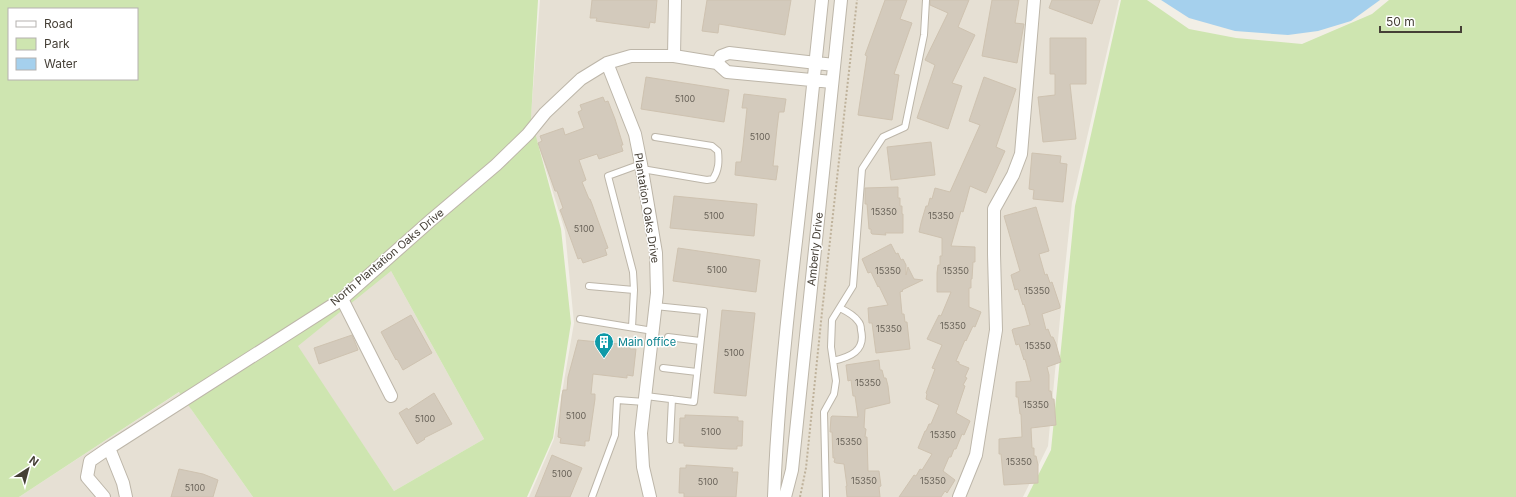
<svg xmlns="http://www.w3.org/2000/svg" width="1516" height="497" font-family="Inter,sans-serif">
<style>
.residential{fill:#e6e0d4}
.green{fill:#cee5b0;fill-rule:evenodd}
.water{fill:#a5d0ed}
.building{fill:#d3cabc;stroke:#cec2b0}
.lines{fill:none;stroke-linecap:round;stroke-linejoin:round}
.lane-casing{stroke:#bdb6a9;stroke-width:8}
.street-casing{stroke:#bdb6a9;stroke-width:14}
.path{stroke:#bfb29b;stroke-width:2;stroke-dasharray:2 2;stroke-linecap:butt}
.lane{stroke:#fff;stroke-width:6}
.street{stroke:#fff;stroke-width:12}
.labels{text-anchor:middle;stroke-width:3;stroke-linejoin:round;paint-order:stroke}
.number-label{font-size:9px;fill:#686258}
.street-label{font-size:11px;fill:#453f36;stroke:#fff}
.culture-label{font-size:11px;fill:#0d838f;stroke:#fff;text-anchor:start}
</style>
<rect width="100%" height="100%" fill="#f2efe6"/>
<path class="residential" d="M540,0H1119L1072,202L1063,287L1048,446L1023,497H529L554,439L574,323L565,231L537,141L391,271L484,439L394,491L297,346L191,409L253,497H19L331,293L531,115Z"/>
<path class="green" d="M0,0H538L531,118L561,229L571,323L553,438L527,497H253L179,392L19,497H0ZM9,9H137V79H9ZM391,271L484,439L394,491L298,346Z
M1121,0H1147L1189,29L1236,38L1302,44L1372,14L1389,0H1516V497H1027L1051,450L1075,206Z"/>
<path class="water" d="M1161,0H1380L1351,21L1318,31L1288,35L1235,31L1189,18Z"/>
<path class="building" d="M592,0H657L655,23L650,22L649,28L596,21L597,18H590Z
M707,0H791L785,35L719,24L718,33L702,31Z
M885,0H907L900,19L912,23L894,74L899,75L892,120L858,115L867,56L865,55Z
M930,0H969L958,27L975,35L952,83L962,86L948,129L917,118L935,65L925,60L948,13L930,5Z
M992,0H1019L1015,23L1024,24L1017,63L982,56Z
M1052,0H1100L1092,24L1049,8Z
M1050,38H1086V84H1070L1076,139L1043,142L1038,97L1055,95V74H1050Z
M646,77L729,90L724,122L641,109Z
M984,77L1016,89L996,147L1005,151L986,193L970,186L963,212L961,211L951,246L975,247V262H973L972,279H971V288H969V307L981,312L975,327L973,326L966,341L965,340L956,361L959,362V364L969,368L965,377L967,378L963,385L965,386L956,413L970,421L964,435L962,434L956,449H954L951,457H949L943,471L955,480L947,493L945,491L941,497H899L914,475L916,476L920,469L922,470L932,454L918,448L925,431H926L929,424H931L939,405L926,399L927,394L926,393L935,369L932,368L942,345L927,339L939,315L941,316L951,292H937V273L938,265H940V256H942V238L919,232L921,223L926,206H928L930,198L932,199L935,188L950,192L980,125L969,121Z
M744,94L786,99L784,112H779L777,128L773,166H778L776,180L735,175L736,162H741L743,146L747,108H742Z
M603,97L605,102L608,101L615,119L623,145H621L623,151L599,159L597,154L579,160L586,180L582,182L589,199H590L592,204L608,248L605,249L607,255L583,263L581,258L578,259L562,215L560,210L563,208L557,191H555L538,143L542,141L540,136L563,128L565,135L584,128L578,112L582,110L580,105Z
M931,142L935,175L891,180L887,147Z
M1032,153L1061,156L1060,163L1067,164L1063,202L1033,199L1034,190L1029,189Z
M898,187V198H900V206H902V214H903V233H885L886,235L872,234L871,233V229H869L867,204H865V188Z
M674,196L757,204L754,236L670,228Z
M1036,207L1049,251L1039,254L1045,275L1047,274L1050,283L1052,282L1060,306V308L1042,314L1046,330L1048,329L1051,337H1053L1056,344L1061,362L1047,367L1049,375V391H1051L1052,399H1054L1056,425L1031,428L1032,448H1034V456H1036L1038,465V483L1004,485L1001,454H999V439L1022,437L1021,414H1020L1018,397H1016V382L1031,381L1025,359L1024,360L1019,344L1016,345L1012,330L1013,329L1030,325L1024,304L1023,305L1018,289L1015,290L1011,275L1020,271L1004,216Z
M891,244L896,254L898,253L901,260L903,259L906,265V275L908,267L914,279L923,280L902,290L903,291L900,292L902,314H904L905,322H907L910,349L876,353L872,323H869L868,308L888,305L879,286L878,287L871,272L868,273L862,259Z
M678,248L760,260L756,292L673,281Z
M722,310L755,313L746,396L714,393Z
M411,315L432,353L403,370L397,359L396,360L381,332Z
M352,335L358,350L319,364L314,348Z
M578,340L630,345V349H636L633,376L627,375V378L593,374L591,394H595V399L589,441H585V446L560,443L561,438L558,437L562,395L563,390H567L568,377Z
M879,360L880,370H882L884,378H886L888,386L890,403L865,409L864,428L866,429L865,437H867L868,471H879L881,486L879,487L880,497H847L846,486H847L844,464L836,463L834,462L835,458H833L832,432H830L831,417L832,416L858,417L855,396H853L851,380L848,381L846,365Z
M434,393L452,424L424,438L425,439L417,444L399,413L407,408L408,410Z
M685,415L738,417V421H743L742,446H737V449H730L684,446V443H679L680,418H685Z
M552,455L582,468L570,497H535Z
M686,465L733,468L732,472H738L736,497H684V493H679L680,468H686Z
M179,469L203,474L218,480L213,497H171Z"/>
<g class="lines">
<defs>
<path id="lane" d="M642,169L707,180L713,179C719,170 719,161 718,151L712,146L655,137
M589,286L634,290
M580,319L653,331
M632,327L634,290L633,272L608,176L641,164
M668,337L700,341
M833,361C850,357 866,351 861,330C861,327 860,323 858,321C854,315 846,311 840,308
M663,368L697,372
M646,396L694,402L704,311L655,306
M670,440L672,399
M592,497L615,435L617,400L645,402
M826,497L824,412L834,394L836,381L831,347L832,320L853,286L862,169L883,137L905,127L924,35L926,0"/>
<path id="street" d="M674,56L675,0
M607,63L635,134L641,164L656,253L657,293L641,433L643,467L650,497
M717,63L721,56L729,53L834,65
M342,299L391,396
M104,497L87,477L90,461L109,448
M126,497L123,483L109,448L342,299L430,221L496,165L528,134L545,113L581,79L607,63L631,56H674L717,63L727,72L832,82
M774,497C777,411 786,326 796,241C805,161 814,80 822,0
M785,497L792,470L841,0
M959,497L976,455L996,330L994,254V209L1013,175L1021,154L1034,0"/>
</defs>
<use href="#lane" class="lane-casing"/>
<use href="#street" class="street-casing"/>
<path class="path" d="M800,497L806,468L822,312L857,0"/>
<use href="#lane" class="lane"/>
<use href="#street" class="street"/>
</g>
<defs>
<symbol id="building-pin" viewBox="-11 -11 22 30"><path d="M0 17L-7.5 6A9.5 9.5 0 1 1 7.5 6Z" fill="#0f9aa8" stroke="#fff"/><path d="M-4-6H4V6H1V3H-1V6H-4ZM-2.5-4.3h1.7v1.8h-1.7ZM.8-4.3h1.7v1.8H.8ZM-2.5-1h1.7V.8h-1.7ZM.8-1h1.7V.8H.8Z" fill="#fff"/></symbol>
</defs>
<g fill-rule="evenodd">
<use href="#building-pin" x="593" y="331" width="22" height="30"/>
</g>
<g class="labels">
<g class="number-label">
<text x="685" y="102">5100</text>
<text x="760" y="140">5100</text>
<text x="884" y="215">15350</text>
<text x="714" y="219">5100</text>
<text x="941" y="219">15350</text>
<text x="584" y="232">5100</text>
<text x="717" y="273">5100</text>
<text x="888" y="274">15350</text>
<text x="956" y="274">15350</text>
<text x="1037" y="294">15350</text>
<text x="953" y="329">15350</text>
<text x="889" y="332">15350</text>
<text x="1038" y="349">15350</text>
<text x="734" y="356">5100</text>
<text x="868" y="386">15350</text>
<text x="1036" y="408">15350</text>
<text x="576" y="419">5100</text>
<text x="425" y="422">5100</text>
<text x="711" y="435">5100</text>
<text x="943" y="438">15350</text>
<text x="849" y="445">15350</text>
<text x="1019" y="465">15350</text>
<text x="562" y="477">5100</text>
<text x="864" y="484">15350</text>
<text x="933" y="484">15350</text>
<text x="708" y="485">5100</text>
<text x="195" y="491">5100</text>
</g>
<g class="street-label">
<text transform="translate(647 208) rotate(81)" y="4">Plantation Oaks Drive</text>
<text transform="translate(815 249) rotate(-84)" y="4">Amberly Drive</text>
<text transform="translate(387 257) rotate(-40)" y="4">North Plantation Oaks Drive</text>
</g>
<g class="culture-label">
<text x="618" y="346">Main office</text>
</g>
</g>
<rect x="8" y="8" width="130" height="72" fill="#ffffff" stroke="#b5b2af"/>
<rect x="16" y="21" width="20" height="6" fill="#ffffff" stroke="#b5b2af"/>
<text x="44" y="28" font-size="12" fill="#453f36">Road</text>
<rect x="16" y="38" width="20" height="12" fill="#cee5b0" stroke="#b5b2af"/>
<text x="44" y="48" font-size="12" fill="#453f36">Park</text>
<rect x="16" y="58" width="20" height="12" fill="#a5d0ed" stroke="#b5b2af"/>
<text x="44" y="68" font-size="12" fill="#453f36">Water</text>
<g transform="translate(28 469) rotate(36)" stroke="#ffffff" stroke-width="3" paint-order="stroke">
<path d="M0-3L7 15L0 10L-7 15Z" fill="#453f36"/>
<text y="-6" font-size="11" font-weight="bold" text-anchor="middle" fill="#453f36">N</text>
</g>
<path d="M1380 26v6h81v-6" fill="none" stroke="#453f36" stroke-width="2"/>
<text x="1386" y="26" font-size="12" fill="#453f36" stroke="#ffffff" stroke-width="3" paint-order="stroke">50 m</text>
</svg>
